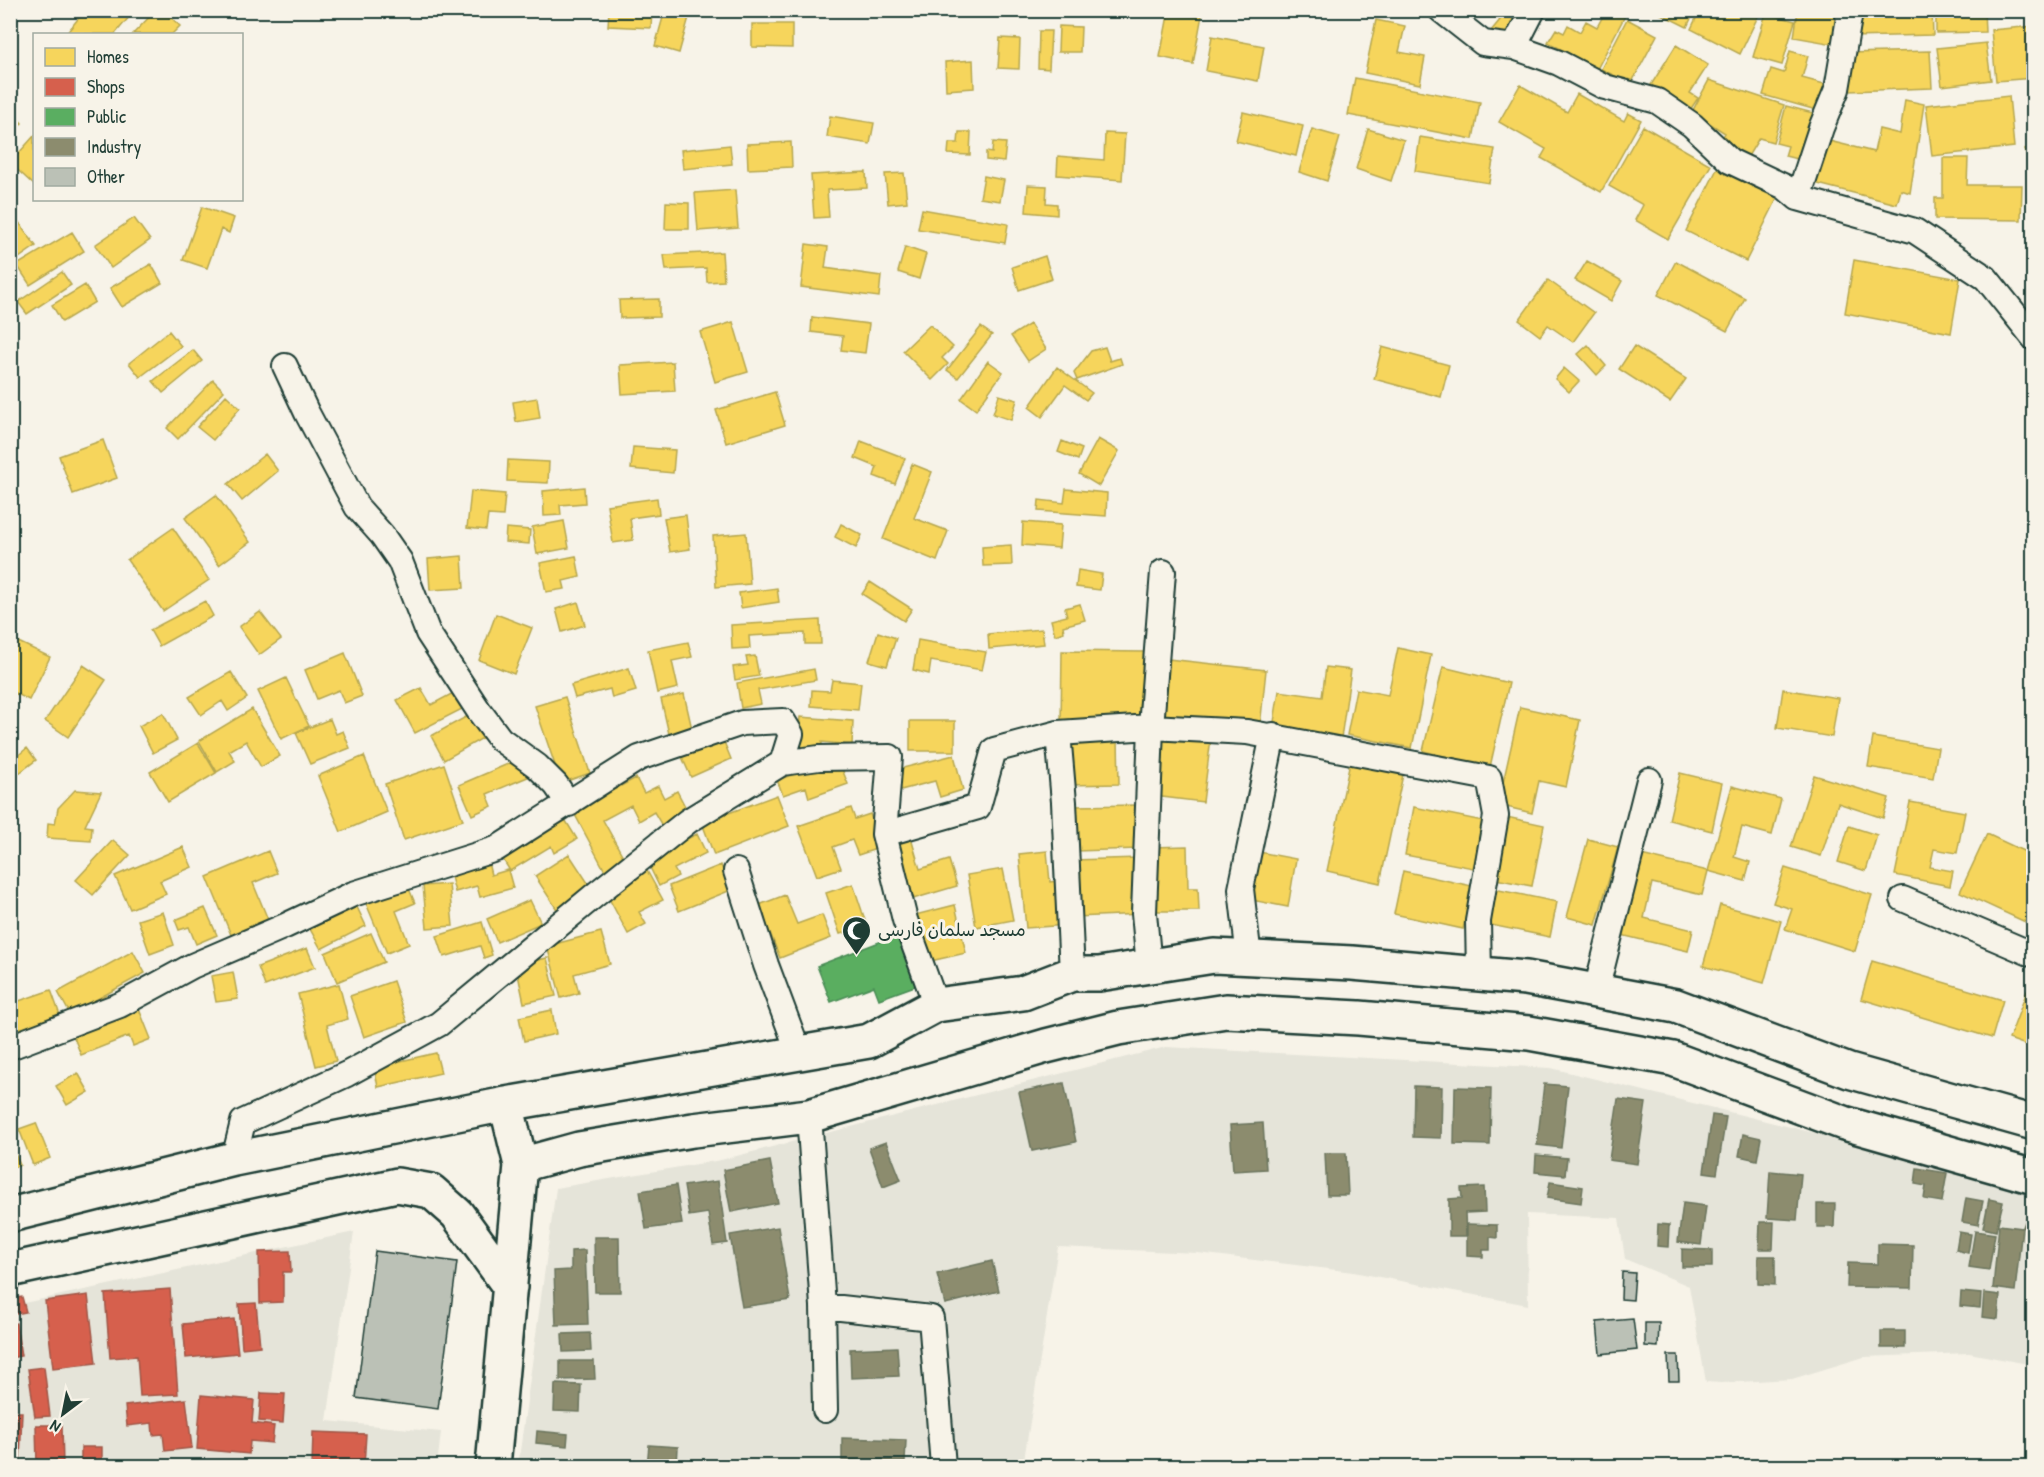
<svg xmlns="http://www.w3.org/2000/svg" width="2044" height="1477" font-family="'Patrick Hand','Playpen Sans Arabic',sans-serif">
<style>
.built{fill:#e5e4d9}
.homes{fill:#f6d55c;stroke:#b6a750;stroke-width:1.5}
.shops{fill:#d6604d;stroke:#9f5646;stroke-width:1.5}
.public{fill:#5aae61;stroke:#488c54;stroke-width:1.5}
.industry{fill:#8c8c6e;stroke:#6b745d;stroke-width:1.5}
.building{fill:#bbc1b6;stroke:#1f3d34;stroke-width:1.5}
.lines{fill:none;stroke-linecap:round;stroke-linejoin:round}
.minor-casing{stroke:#1f3d34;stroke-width:28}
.secondary-casing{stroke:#1f3d34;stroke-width:38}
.minor{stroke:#f7f3e8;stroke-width:24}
.secondary{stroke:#f7f3e8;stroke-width:33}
.labels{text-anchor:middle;stroke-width:6;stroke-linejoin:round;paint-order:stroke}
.poi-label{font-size:18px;fill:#1f3d34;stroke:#f7f3e8;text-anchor:start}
</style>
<rect width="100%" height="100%" fill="#f7f3e8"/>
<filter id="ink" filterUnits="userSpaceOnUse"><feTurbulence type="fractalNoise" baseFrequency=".0167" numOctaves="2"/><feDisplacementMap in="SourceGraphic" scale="12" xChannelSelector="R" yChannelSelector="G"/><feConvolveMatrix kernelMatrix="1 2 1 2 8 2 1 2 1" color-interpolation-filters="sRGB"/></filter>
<g filter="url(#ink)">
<path class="built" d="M1166,1047L1551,1068L2033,1187V1365L1969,1353L1864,1357L1792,1379L1721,1383L1706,1382L1689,1286L1625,1259L1619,1218L1527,1214L1528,1305L1353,1272L1198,1253L1058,1247L1023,1466H518L556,1188L721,1160Z
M354,1232L327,1421L441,1432L437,1466H11L10,1306Z"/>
<path class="homes" d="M85,10H135L115,34H66Z
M156,10H163L180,26L172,34H133Z
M609,10H652L651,28L608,26Z
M665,10H691L679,53L655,46Z
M1169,10L1202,15L1193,64L1160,57Z
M1497,10H1520L1524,16L1503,41L1491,31L1500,20L1494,15Z
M1597,10H1628L1597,69L1548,42L1556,29L1564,33L1568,25L1580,32L1586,21L1597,27L1604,14Z
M1653,10H1695L1687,27Z
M1700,10H1761L1740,54L1691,29Z
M1798,10H1827L1844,14L1839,45L1794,37Z
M1852,10H1932L1933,35L1852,37Z
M1936,10H1984L1985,32L1936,33Z
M1766,13L1795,21L1782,65L1753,57Z
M1627,19L1657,35L1631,84L1601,69Z
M1376,20L1405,26L1399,52L1425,57L1420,84L1365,73Z
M752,24H792V48L752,47Z
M1059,26L1081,27L1080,52H1058Z
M2034,26V78L1996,81L1991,30Z
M1039,31H1051L1049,69L1038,68Z
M1212,36L1264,46L1258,81L1206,71Z
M1000,38L1020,39L1019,69L998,68Z
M1986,43L1991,80L1942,86L1937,48Z
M1676,45L1708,65L1690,93L1698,98L1690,110L1651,85Z
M1790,51L1808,56L1802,78L1828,85L1820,111L1763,95L1771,69L1784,73Z
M1930,51L1932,88L1849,91L1848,53Z
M973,60L974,88L946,90L945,62Z
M1355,78L1480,102L1473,139L1348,115Z
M1709,80L1784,105L1773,142L1759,138L1747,158L1720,142L1725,133L1692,112Z
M1520,85L1567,112L1577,94L1624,121L1628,113L1641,120L1601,192L1541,158L1546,149L1499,122Z
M2009,96L2014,147L1932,156L1926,105Z
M1905,100L1924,104L1910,193L1901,190L1897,204L1814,183L1825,140L1874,152L1879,129L1900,134Z
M1786,106L1817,114L1805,161L1785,156L1788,146L1776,143Z
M10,111L22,123L10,134Z
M1243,112L1303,126L1296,156L1236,141Z
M830,116L874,123L870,144L827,137Z
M1643,126L1711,165L1668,239L1635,220L1643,205L1609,186Z
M1312,129L1340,137L1327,181L1299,172Z
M1368,129L1404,140L1391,181L1356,169Z
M959,132H971L970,155L948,154L949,143H958Z
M1105,133L1125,134L1122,180L1057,175L1058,156L1104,160Z
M34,136V185L10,163Z
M1420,137L1495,149L1489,183L1415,171Z
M791,142L792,167L748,169L747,144Z
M993,142L1006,143L1004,162L986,160V152L992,153Z
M730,145L732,164L683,169L681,150Z
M2034,145V183L2025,149Z
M1943,158H1968L1967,185H2022L2021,220L1935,219V198H1943Z
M1718,167L1778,197L1746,261L1686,231Z
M866,172L867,188L827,190L829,217L814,218L811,175Z
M904,173L907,202L888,204L885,174Z
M984,176L1004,180L1000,201L980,198Z
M1028,185L1047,186L1046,203L1057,204V215L1026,212Z
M735,190L738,228L698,231L695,193Z
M666,202L689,203V229H665Z
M202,207L234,218L229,233L221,229L207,268L183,260Z
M922,209L1008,224L1005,243L918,229Z
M10,210L36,246L16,260L10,253Z
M134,218L150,240L111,268L95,245Z
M72,232L84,251L30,285L17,265Z
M806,244L828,247L825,268L881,276L879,297L801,287Z
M905,247L926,254L919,279L898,272Z
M722,252L724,281L707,282L706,268L666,270L664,255Z
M1045,256L1052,279L1019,290L1012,267Z
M1854,260L1960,279L1951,333L1845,313Z
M1587,261L1622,281L1611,301L1575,280Z
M1676,261L1745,298L1727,331L1658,295Z
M151,264L162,283L122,307L110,288Z
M62,272L71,285L27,314L18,302Z
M1548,280L1594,313L1573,342L1548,325L1540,336L1519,320Z
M85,285L95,302L62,322L52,305Z
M659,299V317L620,318L619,300Z
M812,317L869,324L865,353L841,350L843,336L811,332Z
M733,322L748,372L715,382L700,332Z
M1030,324L1046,349L1028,361L1011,336Z
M930,325L953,347L942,358L948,364L932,380L903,351Z
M981,327L992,335L958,378L947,370Z
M169,331L181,346L140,377L129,363Z
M1588,345L1606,366L1597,375L1578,354Z
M1634,346L1686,379L1670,402L1619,369Z
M1105,347L1110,361L1120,358L1122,364L1077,380L1074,373L1091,351Z
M1382,347L1449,365L1441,397L1374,379Z
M193,350L202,361L163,393L153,381Z
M988,361L1003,372L976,410L961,399Z
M673,362L675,391L622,394L620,365Z
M1057,367L1092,393L1086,400L1065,385L1042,417L1029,407Z
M1564,368L1579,381L1569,392L1555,379Z
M213,380L224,391L178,439L167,428Z
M775,392L785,425L726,443L716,410Z
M226,395L240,408L213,440L197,427Z
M999,395L1017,400L1011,420L993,414Z
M537,398L540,418L516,422L513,402Z
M1098,439L1119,451L1099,486L1079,474Z
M103,440L117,478L73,494L59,456Z
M861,441L905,458L895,484L874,476L877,467L855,458Z
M1062,441L1082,449L1078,460L1058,452Z
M633,447L675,450L673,473L631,469Z
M265,454L278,471L242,501L228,484Z
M508,460L549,462L548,483L507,481Z
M912,464L932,472L914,518L948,531L937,561L883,539Z
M584,487L585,503L560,505L561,515L544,516L543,491Z
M1066,489L1107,493L1106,516L1038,511L1039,500L1064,503Z
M471,491L505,494L503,516L488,515L486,530L467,528Z
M216,495L250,542L219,565L185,518Z
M657,498L659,514L630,518L633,540L613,543L607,505Z
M686,515L690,549L670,552L664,518Z
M564,521L569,548L537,554L532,527Z
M1023,522L1061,525L1059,548L1022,545Z
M841,524L862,535L856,548L835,537Z
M173,528L209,580L163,611L127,560Z
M506,528L530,530L529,544L505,542Z
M746,533L750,584L716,587L713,536Z
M1011,545L1012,565L983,566L982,547Z
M462,556L464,588L430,590L428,559Z
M576,556L580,577L563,581L565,589L546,592L540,563Z
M1078,570L1102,574L1100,590L1076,587Z
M870,582L912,609L904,621L862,594Z
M777,588L779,602L741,608L739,593Z
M205,601L213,616L159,646L150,630Z
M578,602L585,625L562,632L556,609Z
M1080,604L1085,620L1063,626L1064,632L1055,635L1051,620L1067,616L1065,608Z
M260,612L281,639L259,655L239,627Z
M496,614L532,628L514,674L479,660Z
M820,620L821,644H805V633L749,636L750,648L732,649L731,625Z
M1042,629L1044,644L989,649L988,634Z
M878,632L896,638L887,666L869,661Z
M10,638L50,657L29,700L15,693L10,701Z
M918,640L986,652L982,670L931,661L929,674L913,670Z
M688,642L692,657L672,661L678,688L657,693L648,650Z
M1398,648L1431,655L1412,748L1347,735L1356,689L1388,695Z
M1062,651L1144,652V726H1061Z
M345,653L362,696L344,703L339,690L317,699L305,670Z
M755,656L759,676L735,680L733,667L748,665L746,657Z
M1168,659L1266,670L1260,727L1162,716Z
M83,665L106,680L68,737L45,721Z
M1326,667L1351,670L1341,738L1273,728L1279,691L1322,697Z
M1443,667L1509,683L1490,767L1423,751Z
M629,668L636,691L612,698L610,689L575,698L571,685Z
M814,669L816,680L758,690L761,704L741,708L737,683Z
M231,672L247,698L228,711L222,701L201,715L189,697Z
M286,678L309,726L281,739L258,691Z
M832,680L861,683L858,710L811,706L812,690L830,691Z
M421,688L431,705L457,691L466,707L415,733L397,700Z
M1783,689L1838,698L1832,737L1777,728Z
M684,694L692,729L669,734L661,699Z
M565,697L590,773L561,783L535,706Z
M1520,707L1580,720L1566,787L1539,781L1532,813L1498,805Z
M252,709L280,756L261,767L246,741L229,751L235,761L217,772L199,741Z
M475,712L488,735L444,760L431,736Z
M163,713L177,740L153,753L139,726Z
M800,717L853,721L852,745L822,742L821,757L797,755Z
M330,719L336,734L343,731L350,748L310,764L296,733Z
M910,721H955V751H910Z
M1161,733L1211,738L1203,802L1154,796Z
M722,737L731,759L691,777L681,755Z
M1873,737L1938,748L1933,778L1868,767Z
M1066,739H1118L1119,784L1067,785Z
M198,743L216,773L168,802L150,772Z
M27,748L36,760L10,780V762Z
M1352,753L1405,765L1380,883L1327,871Z
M954,755L963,790L940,797L935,781L897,791L891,771Z
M364,756L387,812L341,832L318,776Z
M522,758L530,776L487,794L492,806L472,815L459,785Z
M838,759L848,784L809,798L806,787L783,795L777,780Z
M444,764L463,820L404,840L385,784Z
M1680,773L1722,783L1712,831L1669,820Z
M1814,775L1889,798L1883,818L1838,803L1821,856L1791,847Z
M636,778L644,793L658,786L664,798L677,791L690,816L664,829L654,812L639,821L631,805L603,820L625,860L605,871L573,811Z
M1732,786L1781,799L1772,835L1742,827L1734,857L1750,862L1745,881L1708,871Z
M75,790L101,792L85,826L92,827L91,841L47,838L48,823L55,824L58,808Z
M777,795L789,826L714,855L702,823Z
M1910,802L1965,812L1957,853L1934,849L1930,867L1953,871L1950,886L1895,875Z
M1137,805L1138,849L1076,851L1075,806Z
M1414,807L1483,821L1473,868L1405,855Z
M851,808L855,819L870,814L882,847L858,855L852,840L833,847L841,868L817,876L798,826Z
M561,813L577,839L554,853L551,846L510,871L498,851Z
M1502,816L1544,825L1532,886L1490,878Z
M1849,826L1877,835L1866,871L1838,862Z
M697,834L706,853L674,869L678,876L659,886L646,859Z
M1987,834L2034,856V926L1960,892Z
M911,838L920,869L949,860L957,886L906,901L889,845Z
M1588,839L1618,847L1596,925L1567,917Z
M113,840L130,855L93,895L76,880Z
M1187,846L1188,888H1198L1199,911H1152V847Z
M183,847L192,867L160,881L166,894L130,909L115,876Z
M268,851L277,873L253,883L271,927L234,942L207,877Z
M1047,851L1050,882L1064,880L1068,925L1026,928L1019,854Z
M1259,852L1296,859L1288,907L1251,900Z
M569,854L592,889L558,911L535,876Z
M1637,854L1708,871L1702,895L1652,883L1644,918L1693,930L1688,951L1617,934Z
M487,858L491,875L508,870L513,888L480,897L477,886L455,892L449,869Z
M1139,858L1142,914L1076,917L1073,860Z
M721,865L731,890L679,911L669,886Z
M1785,868L1872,895L1855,951L1785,929L1792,909L1773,903Z
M646,869L663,900L639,912L646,924L628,934L605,891Z
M1003,869L1013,920L976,927L967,875Z
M1403,871L1472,886L1463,929L1394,914Z
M407,884L415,903L396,911L409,944L387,953L365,901Z
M449,884L453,926L427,928L423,886Z
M853,884L867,926L840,934L826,893Z
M1494,889L1557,902L1550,937L1486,924Z
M785,895L797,924L822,915L831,938L780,958L759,905Z
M530,900L541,923L497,942L487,919Z
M356,905L366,926L321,949L310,929Z
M955,905L966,953L926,962L915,915Z
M1720,905L1781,921L1764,983L1703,966Z
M205,908L217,935L196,944L189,927L179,930L175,920Z
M163,912L174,945L150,954L138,920Z
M482,922L492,955L484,958L480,946L444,957L437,936Z
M601,932L610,964L574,974L579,993L561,998L547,946Z
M371,933L384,962L337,982L325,953Z
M307,948L315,967L265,986L258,967Z
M133,951L145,973L70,1014L58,992Z
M547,958L556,996L524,1003L516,965Z
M1872,961L2003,1000L1992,1038L1861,999Z
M233,972L238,999L216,1002L211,976Z
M393,981L407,1022L364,1037L350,996Z
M339,984L348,1019L327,1025L336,1061L316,1066L298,994Z
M51,990L61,1018L10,1035V1004Z
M2027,991L2034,994V1048L2009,1039Z
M137,1004L151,1039L133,1046L129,1036L81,1055L71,1030Z
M552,1010L556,1034L524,1041L519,1017Z
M436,1053L441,1073L378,1087L374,1067Z
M78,1073L89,1092L67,1105L56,1086Z
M36,1123L50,1158L33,1165L19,1129Z
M10,1142L20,1165L10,1169Z"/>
<path class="shops" d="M290,1251L291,1272H283V1302L260,1303L259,1252Z
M170,1289L178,1394L140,1396L137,1356L110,1358L105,1294Z
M88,1295L96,1363L53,1368L45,1301Z
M22,1297L26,1312L10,1315V1299Z
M256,1303L260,1346L242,1348L239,1304Z
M234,1319L238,1353L186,1358L183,1324Z
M16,1323L21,1356L10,1358V1324Z
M44,1367L50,1416L35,1417L28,1369Z
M261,1393L285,1394L283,1423L259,1421Z
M201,1395L254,1400L252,1423L274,1426L272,1443L250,1441L249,1454L197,1449Z
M186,1399L192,1448L165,1451L163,1434L153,1435L152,1423L127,1426L125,1406Z
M10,1412H22L20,1461H10Z
M36,1425H62L63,1466H37Z
M313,1432L366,1434L364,1466H312Z
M81,1447H102V1466H81Z"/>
<path class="public" d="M903,933L923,983L879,999L874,986L831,1002L817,966Z"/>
<path class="industry" d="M1064,1083L1076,1142L1032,1151L1019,1092Z
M1544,1084L1568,1086L1561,1148L1537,1145Z
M1414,1086L1442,1087L1441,1138L1413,1137Z
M1455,1087L1491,1088L1490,1145L1454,1144Z
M1618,1099L1646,1103L1637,1164L1609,1160Z
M1712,1115L1726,1117L1717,1174L1704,1172Z
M1263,1123L1266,1169L1233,1171L1230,1125Z
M1743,1134L1761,1138L1757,1160L1739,1156Z
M886,1142L901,1180L883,1187L869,1148Z
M1325,1153H1346L1348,1195H1327Z
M1536,1155L1567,1158L1565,1175L1535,1172Z
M770,1161L778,1203L731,1212L723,1170Z
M1917,1168L1947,1173L1942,1202L1924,1199L1926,1186L1915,1184Z
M1770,1171L1801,1174L1797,1220L1767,1218Z
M718,1181L727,1243L713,1245L708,1213L689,1216L684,1186Z
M1550,1182L1583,1187L1581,1203L1547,1198Z
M676,1185L682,1224L646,1229L640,1191Z
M1484,1187L1485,1212L1465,1213L1466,1236H1449V1199L1462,1198L1461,1188Z
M1966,1198L1983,1201L1978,1225L1962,1222Z
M1989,1199L2003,1202L1996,1231L1983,1228Z
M1683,1203L1706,1206L1701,1245L1678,1242Z
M1817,1204H1835L1834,1227H1817Z
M2031,1206L2034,1207V1231L2023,1227Z
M1760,1222H1774L1773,1249H1759Z
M1467,1224L1497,1225V1238L1490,1237V1250H1483V1257L1467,1256Z
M1658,1224L1669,1225L1668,1247L1657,1246Z
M1999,1225L2022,1228L2015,1291L1993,1288Z
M778,1227L790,1300L742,1307L730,1235Z
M1975,1231L1995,1234L1989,1270L1969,1267Z
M1959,1232L1971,1234L1968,1253L1956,1250Z
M594,1237H619L620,1292H595Z
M1878,1244L1913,1245L1912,1288L1847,1287L1848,1263L1878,1264Z
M1682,1249L1712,1250V1267H1682Z
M585,1250L588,1324L556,1325L554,1271L571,1270V1251Z
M1758,1256H1775V1285L1758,1284Z
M992,1261L999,1291L945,1304L937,1274Z
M1961,1292L1981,1294L1980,1308L1960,1306Z
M1984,1293L2000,1295L1998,1319L1982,1317Z
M1881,1331H1905V1348H1881Z
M590,1333L591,1351L563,1352L562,1334Z
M897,1347L899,1376L851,1378L850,1349Z
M560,1361H594L595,1379L560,1380Z
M555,1384L581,1385L580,1412L554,1411Z
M537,1431L568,1434L567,1446L536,1443Z
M842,1438L906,1440L905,1462L842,1460Z
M649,1445L678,1447L677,1466H647Z"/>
<path class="building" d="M375,1251L457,1262L438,1409L356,1398Z
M1622,1272L1635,1273L1633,1300L1621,1299Z
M1633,1319L1637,1350L1600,1354L1597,1322Z
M1645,1323H1659L1658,1347L1645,1346Z
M1668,1355H1678L1679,1381H1669Z"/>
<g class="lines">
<defs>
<path id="minor" d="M1441,10L1483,43L1514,47L1559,63L1605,87L1657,101L1692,125L1730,161L1785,187L1798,198L1915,231L1986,278L2034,338
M1514,47L1533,10
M1798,198L1821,128L1837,89L1849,18L1846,10
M285,366L307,413L357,507L382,535L400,561L428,633L479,711L500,739L537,766L556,785L569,804
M1058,733L1064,802L1072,974
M782,763L819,758L890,757L884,834L978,807L994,750L1058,733L1151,727L1247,732L1489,778L1496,816L1478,921L1479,974
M884,834L905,920L936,1005
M736,871L766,965L799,1053
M1903,899L2034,955
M1249,958L1241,889L1273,735
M1149,967L1144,913L1151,727L1163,572
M1596,991L1649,780
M10,1047L120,1005L192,966L285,926L353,894L496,849L639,758L742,723L783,721L791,734L782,763L688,821L595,895L439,1024L347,1074L243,1122L234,1159
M809,1116L823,1306L825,1410
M823,1306L931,1318L943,1466"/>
<path id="secondary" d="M521,1165L579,1149L693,1130L809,1116L1046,1046L1118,1028L1226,1011L1359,1018L1529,1033L1673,1059L1844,1123L2034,1177
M10,1215L234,1159L506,1104L869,1041L936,1005L1023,993L1072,974H1099L1214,956L1352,963L1526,978L1676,1006L1849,1071L2034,1123
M10,1270L397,1185L431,1191L457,1214L510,1287
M493,1466L521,1165L506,1104"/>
</defs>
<use href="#minor" class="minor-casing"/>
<use href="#secondary" class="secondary-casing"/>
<use href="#minor" class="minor"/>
<use href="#secondary" class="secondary"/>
</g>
</g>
<defs>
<symbol id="mosque-pin" viewBox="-11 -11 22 30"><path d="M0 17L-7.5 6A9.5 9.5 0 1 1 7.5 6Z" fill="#1f3d34" stroke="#f7f3e8"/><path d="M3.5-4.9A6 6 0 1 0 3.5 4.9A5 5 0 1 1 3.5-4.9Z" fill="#fff"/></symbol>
</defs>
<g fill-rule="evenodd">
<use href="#mosque-pin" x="840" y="914" width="33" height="45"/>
</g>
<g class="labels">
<g class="poi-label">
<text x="878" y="936">مسجد سلمان فارسی</text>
</g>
</g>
<rect width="2044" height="1477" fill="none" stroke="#f7f3e8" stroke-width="36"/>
<rect x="18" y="18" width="2008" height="1441" fill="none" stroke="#1f3d34" stroke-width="2" filter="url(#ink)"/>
<rect x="33" y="33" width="210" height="168" fill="#f7f3e8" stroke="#a1aaa0" stroke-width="1.5"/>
<rect x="45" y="48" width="30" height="18" fill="#f6d55c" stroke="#a1aaa0" stroke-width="1.5"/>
<text x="87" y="63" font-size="18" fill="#1f3d34">Homes</text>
<rect x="45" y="78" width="30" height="18" fill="#d6604d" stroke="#a1aaa0" stroke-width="1.5"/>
<text x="87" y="93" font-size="18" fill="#1f3d34">Shops</text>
<rect x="45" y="108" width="30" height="18" fill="#5aae61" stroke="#a1aaa0" stroke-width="1.5"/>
<text x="87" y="123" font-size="18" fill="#1f3d34">Public</text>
<rect x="45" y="138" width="30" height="18" fill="#8c8c6e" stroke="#a1aaa0" stroke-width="1.5"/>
<text x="87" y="153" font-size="18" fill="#1f3d34">Industry</text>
<rect x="45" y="168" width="30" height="18" fill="#bbc1b6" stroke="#a1aaa0" stroke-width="1.5"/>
<text x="87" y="183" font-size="18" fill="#1f3d34">Other</text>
<g transform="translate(63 1414) rotate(212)" stroke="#f7f3e8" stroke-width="4.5" paint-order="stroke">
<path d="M0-4.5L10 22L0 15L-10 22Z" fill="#1f3d34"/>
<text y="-9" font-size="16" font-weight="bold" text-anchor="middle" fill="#1f3d34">N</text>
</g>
</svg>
